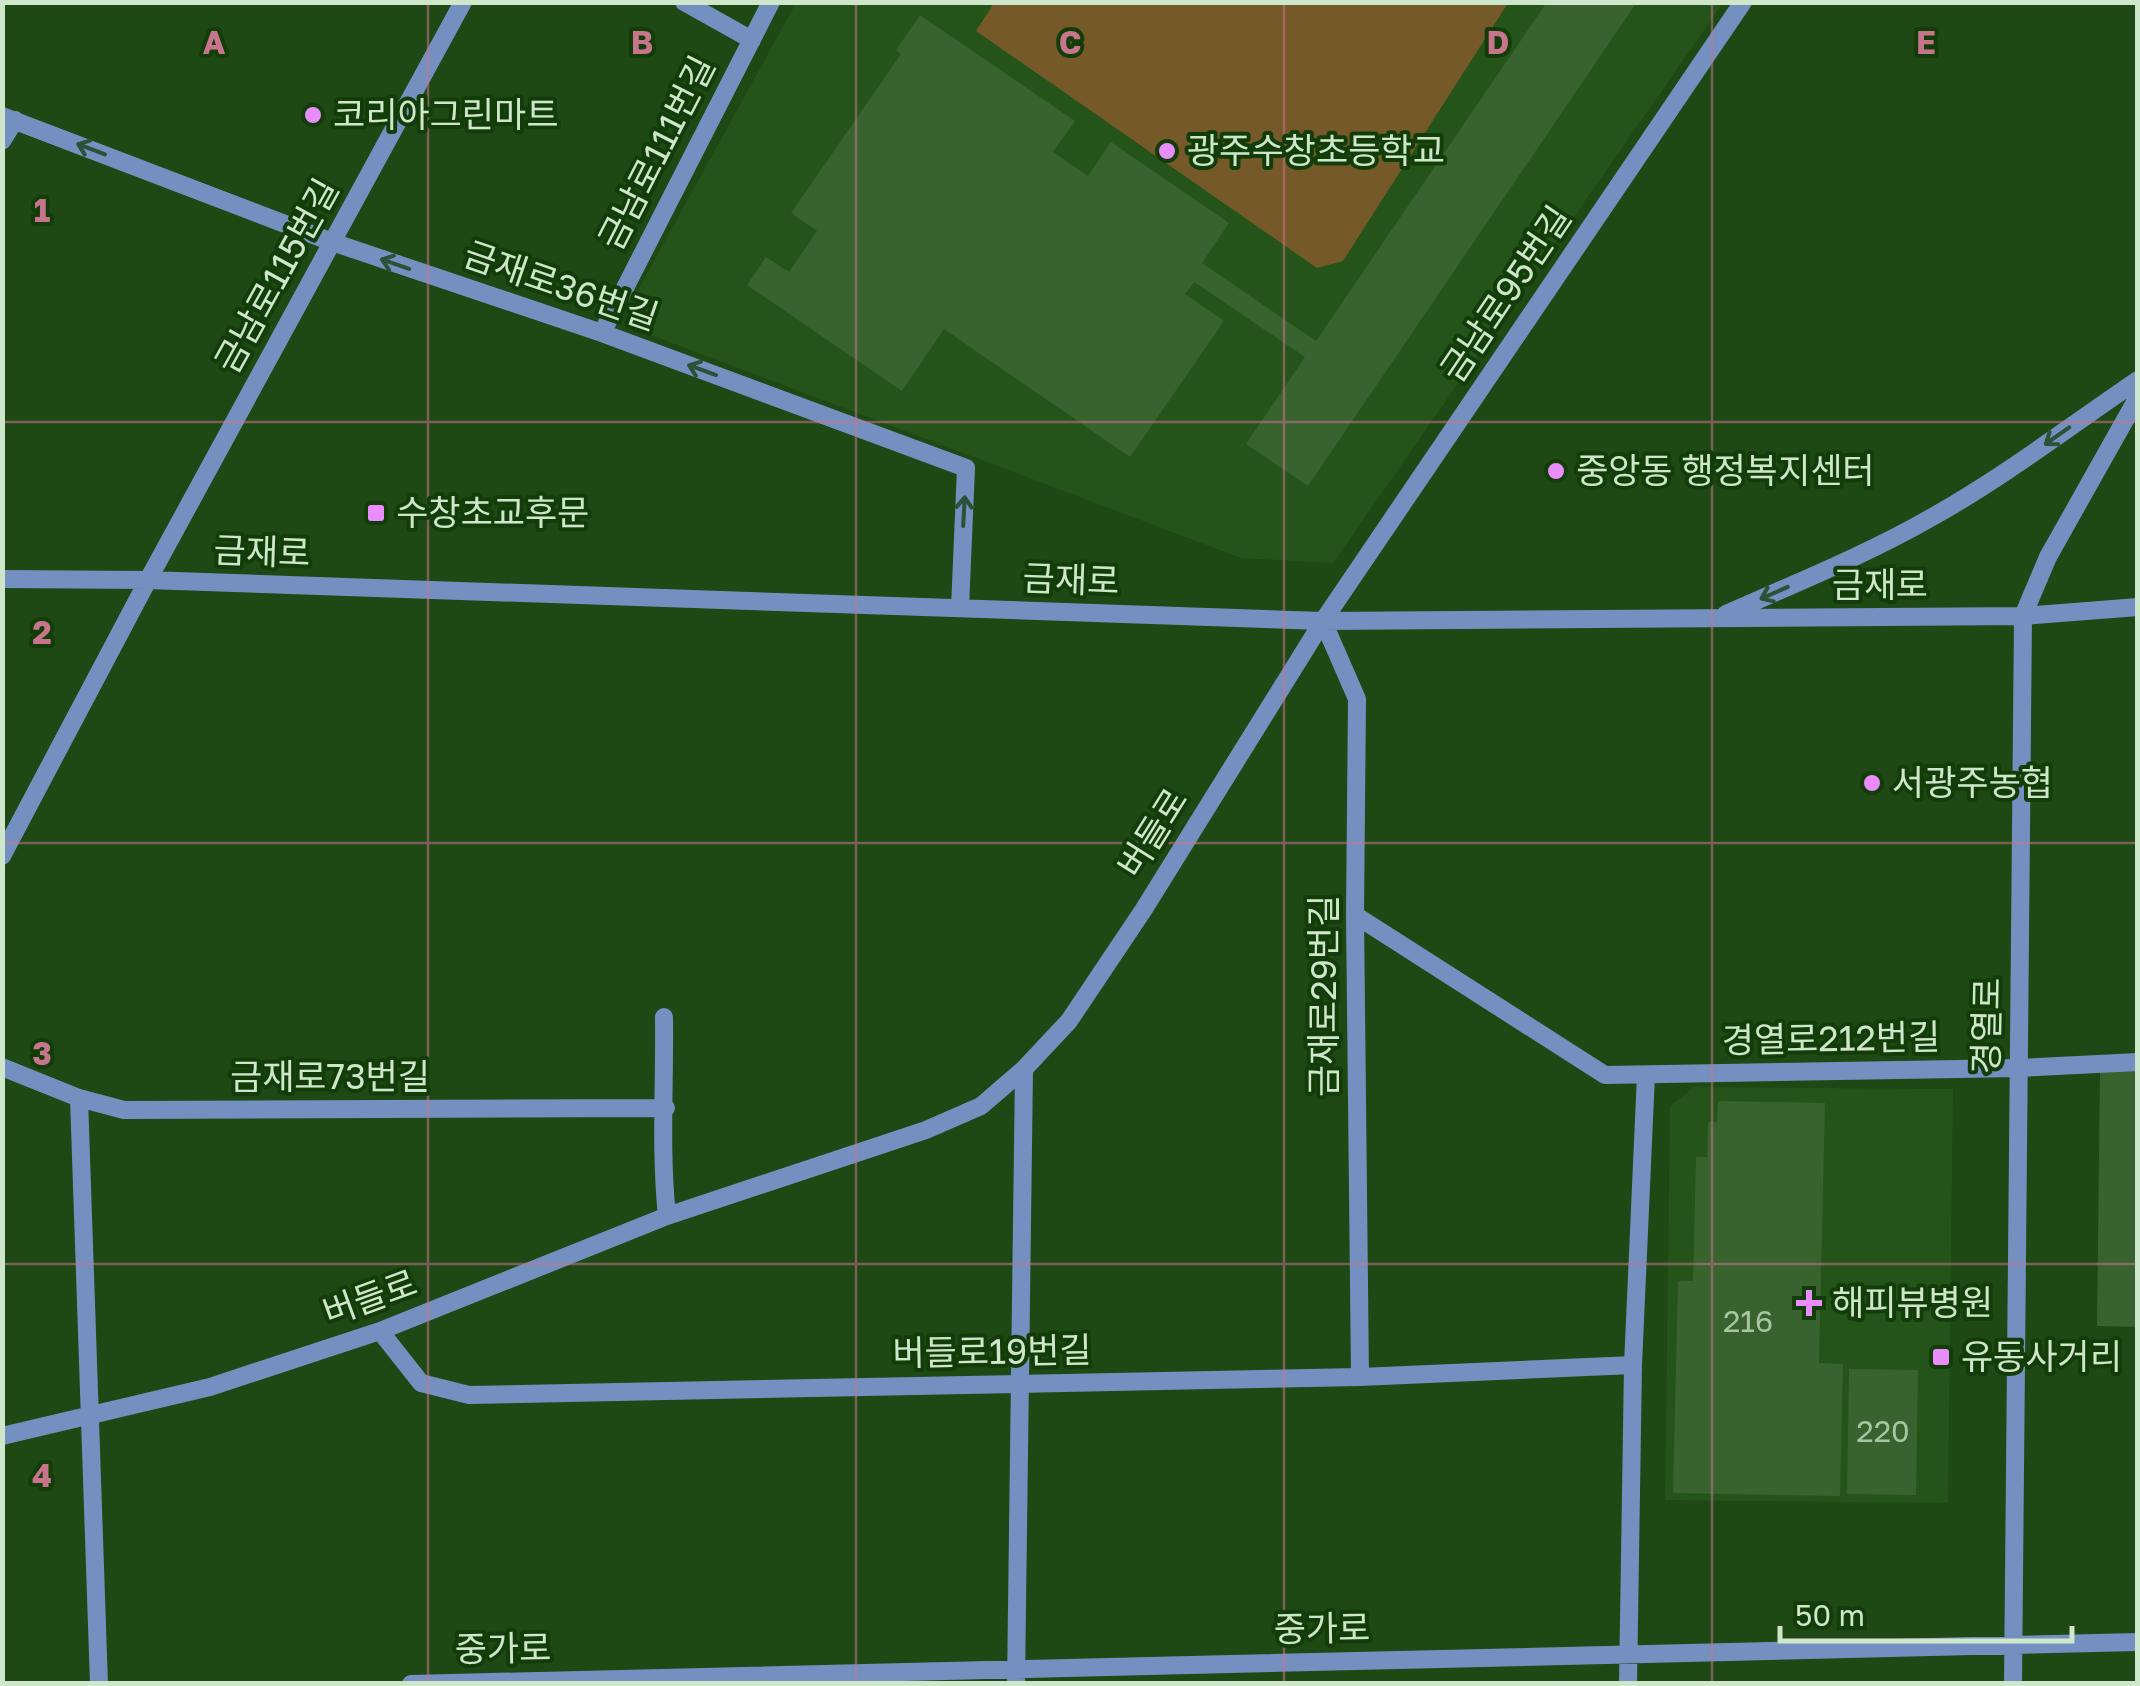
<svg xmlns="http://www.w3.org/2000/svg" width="2140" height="1686" font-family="'Golos Text','Noto Sans KR',sans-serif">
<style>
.built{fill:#245419}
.green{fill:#755928}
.building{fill:#38632f}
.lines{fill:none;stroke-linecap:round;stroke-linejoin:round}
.minor{stroke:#7390c0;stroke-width:18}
.oneway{stroke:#2a5236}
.grid{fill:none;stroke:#c7758c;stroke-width:2.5;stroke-opacity:0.55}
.poi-dot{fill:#e98dfe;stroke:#123d08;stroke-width:4}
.labels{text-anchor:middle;stroke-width:8;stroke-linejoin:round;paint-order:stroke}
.number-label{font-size:30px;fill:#a8c5a2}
.poi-label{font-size:35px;fill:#cee6c9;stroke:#123d08;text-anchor:start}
.street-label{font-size:35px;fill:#cee6c9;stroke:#123d08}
.grid-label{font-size:32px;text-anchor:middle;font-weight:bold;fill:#c7758c;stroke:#123d08;stroke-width:8;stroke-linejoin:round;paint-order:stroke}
</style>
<rect width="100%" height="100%" fill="#1e4814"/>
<path class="built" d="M796,3H1723L1333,563L1241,558L648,334L633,299Z
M1694,1087L1953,1089L1948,1503L1665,1500L1670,1106Z"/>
<path class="green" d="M994,3V2L1508,3L1343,261L1317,268L976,31Z"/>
<path class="building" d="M1547,2H1637L1308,486L1246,444L1305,357L1194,282L1185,294L1224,321L1130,457L944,329L902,391L747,285L766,257L789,272L817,231L791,213L901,54L896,50L920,15L1075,121L1053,152L1088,176L1111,142L1229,223L1202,263L1316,341Z
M2100,1071H2138V1327L2097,1326Z
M1718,1101L1825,1103L1819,1363L1843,1364L1840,1496L1673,1493L1678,1281H1693L1696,1157H1707L1708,1122H1717Z
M1849,1369L1918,1370L1916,1495L1847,1494Z"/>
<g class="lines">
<path class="minor" d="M684,2L752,40
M2,116L332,242L602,333L966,468L960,608
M2,141L15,120
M602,333L771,2
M2,579L148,580L1323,621L2023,616L2138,607
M1726,614C1796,583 1868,554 1934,516C2005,476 2070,426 2138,380
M1323,621L1357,699L1355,915L1360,1377
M2,856L148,580L463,2
M1355,915L1605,1075L2019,1068L2138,1062
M664,1017C665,1084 660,1150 667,1216
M2,1067L79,1098L124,1110L666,1108
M79,1098L99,1684
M380,1331L421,1383L469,1395L1360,1377L1633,1365
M2,1436L210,1387L380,1331L667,1216L926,1130L981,1106L1024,1069L1069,1021L1144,909L1323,621L1743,2
M411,1684L2138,1642
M1016,1684L1024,1069
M1628,1684L1633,1365L1646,1075
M2013,1684L2023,616L2048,557L2138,397"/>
</g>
<defs><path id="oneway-shaft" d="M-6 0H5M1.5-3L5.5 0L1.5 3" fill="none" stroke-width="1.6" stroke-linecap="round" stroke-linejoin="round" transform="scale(2.5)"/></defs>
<g class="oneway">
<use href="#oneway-shaft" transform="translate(91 149) rotate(-159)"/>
<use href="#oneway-shaft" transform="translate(395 264) rotate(-161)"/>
<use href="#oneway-shaft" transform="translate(702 370) rotate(-160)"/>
<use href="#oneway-shaft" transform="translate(2057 436) rotate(145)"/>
<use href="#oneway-shaft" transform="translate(964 511) rotate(-87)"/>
<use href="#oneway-shaft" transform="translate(1774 593) rotate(156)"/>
</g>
<path class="grid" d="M428,2V1684M856,2V1684M1284,2V1684M1712,2V1684M2,422H2138M2,843H2138M2,1264H2138"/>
<g class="poi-dot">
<circle cx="313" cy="115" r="10"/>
<circle cx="1167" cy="151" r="10"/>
<circle cx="1556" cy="471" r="10"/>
<rect x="366" y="503" width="20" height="20" rx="5"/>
<circle cx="1872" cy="783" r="10"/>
<path d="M1804 1288h10v10h10v10h-10v10h-10v-10h-10v-10h10z"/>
<rect x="1931" y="1347" width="20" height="20" rx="5"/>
</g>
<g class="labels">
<g class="number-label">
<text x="1748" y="1332">216</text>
<text x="1883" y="1442">220</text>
</g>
<g class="poi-label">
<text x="333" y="127">코리아그린마트</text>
<text x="1187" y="163">광주수창초등학교</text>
<text x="1576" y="483">중앙동 행정복지센터</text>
<text x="396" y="525">수창초교후문</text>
<text x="1892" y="795">서광주농협</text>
<text x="1832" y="1315">해피뷰병원</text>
<text x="1961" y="1369">유동사거리</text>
</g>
<g class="street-label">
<text transform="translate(657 153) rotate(-63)" y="12">금남로111번길</text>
<text transform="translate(277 276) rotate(-61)" y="12">금남로115번길</text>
<text transform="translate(561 286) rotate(19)" y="12">금재로36번길</text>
<text transform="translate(1506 294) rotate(-56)" y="12">금남로95번길</text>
<text transform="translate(262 552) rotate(2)" y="12">금재로</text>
<text transform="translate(1071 580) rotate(2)" y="12">금재로</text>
<text x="1880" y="597">금재로</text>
<text transform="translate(1153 833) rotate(-58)" y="12">버들로</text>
<text transform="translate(1324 996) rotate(-90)" y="12">금재로29번길</text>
<text transform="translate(1987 1026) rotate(-89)" y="12">경열로</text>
<text transform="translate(1831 1039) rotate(-1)" y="12">경열로212번길</text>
<text x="330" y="1089">금재로73번길</text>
<text transform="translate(370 1298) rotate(-20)" y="12">버들로</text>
<text transform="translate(992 1352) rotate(-1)" y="12">버들로19번길</text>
<text transform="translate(1322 1629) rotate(-1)" y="12">중가로</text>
<text transform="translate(503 1649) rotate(-1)" y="12">중가로</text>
</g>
</g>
<g class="grid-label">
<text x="214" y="54">A</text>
<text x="642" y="54">B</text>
<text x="1070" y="54">C</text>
<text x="1498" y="54">D</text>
<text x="1926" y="54">E</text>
<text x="42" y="222">1</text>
<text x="42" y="644">2</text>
<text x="42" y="1065">3</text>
<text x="42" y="1487">4</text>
</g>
<rect width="2140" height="1686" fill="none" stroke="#cee6c9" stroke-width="10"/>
<path d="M1780 1626v15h292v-15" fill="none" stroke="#cee6c9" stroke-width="5"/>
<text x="1795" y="1626" font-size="30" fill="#cee6c9" stroke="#123d08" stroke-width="8" paint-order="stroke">50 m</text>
</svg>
